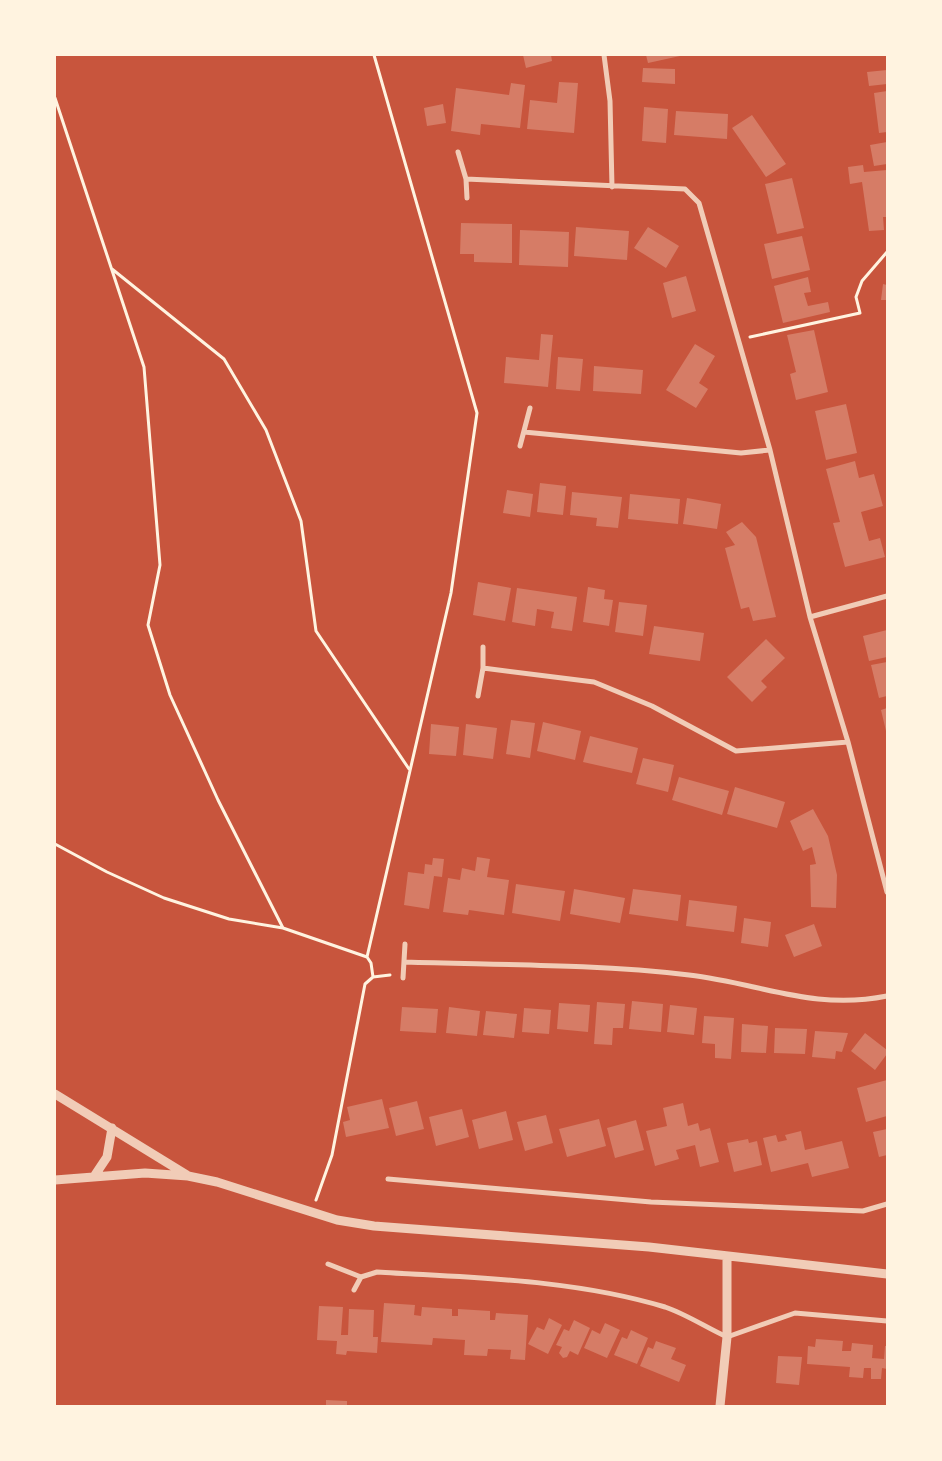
<svg xmlns="http://www.w3.org/2000/svg" width="942" height="1461" font-family="Bitter,serif">
<style>
.building{fill:#d67c66}
.lines{fill:none;stroke-linecap:round;stroke-linejoin:round}
.path{stroke:#fff3e0;stroke-width:3}
.minor{stroke:#f1ccb7;stroke-width:5}
.tertiary{stroke:#f1ccb7;stroke-width:9}
</style>
<rect width="100%" height="100%" fill="#c8553d"/>
<path class="building" d="M523,55H551L552,61L526,68Z
M646,55H680V56L648,63Z
M643,68L675,69V84L642,82Z
M887,70V84L869,86L867,72Z
M559,82L578,83L574,133L527,129L530,100L557,103Z
M511,83L525,85L520,128L481,124L480,135L451,131L456,88L509,95Z
M887,91V132L879,133L874,93Z
M443,104L446,123L427,126L424,108Z
M644,107L668,109L666,143L642,141Z
M676,111L728,114L727,139L674,135Z
M752,115L786,164L766,177L732,128Z
M887,142V164L874,166L870,145Z
M863,165L864,172L887,170V217H883L884,230L869,231L862,182L850,184L848,167Z
M792,178L804,228L777,234L765,184Z
M461,223L512,224V263L474,262V254H460Z
M576,227L629,231L627,260L574,256Z
M648,227L679,246L666,268L634,248Z
M520,230L569,232L568,267L519,265Z
M802,236L810,270L772,279L764,244Z
M686,276L696,311L672,318L663,283Z
M808,277L811,292L804,293L808,306L828,302L830,312L783,323L774,286Z
M883,284L887,285V300H881Z
M814,330L828,392L796,400L790,374L796,372L787,335Z
M541,334L553,335L548,387L504,383L506,357L539,360Z
M695,344L715,356L699,383L708,389L696,408L666,390Z
M558,357L583,359L580,391L556,389Z
M594,366L643,370L641,394L593,391Z
M846,404L857,453L826,460L815,411Z
M855,461L859,478L874,474L883,506L861,512L869,541L880,538L885,557L845,567L833,523L840,522L826,469Z
M540,483L566,486L563,515L537,512Z
M507,490L533,494L530,517L503,513Z
M572,492L622,497L618,528L596,526L597,518L570,515Z
M630,494L680,499L678,524L628,519Z
M687,498L721,504L717,529L683,524Z
M742,522L756,537L776,617L753,621L749,607L741,609L725,548L735,545L726,532Z
M478,582L511,588L505,621L473,615Z
M588,587L605,590L604,599L613,600L609,626L583,622Z
M517,588L577,597L572,631L551,628L554,612L537,609L535,626L512,622Z
M619,602L647,605L643,636L615,632Z
M654,626L704,633L700,661L649,654Z
M887,630V657L869,661L863,636Z
M766,639L785,658L761,681L767,687L752,702L727,677Z
M887,662V696L879,698L871,665Z
M887,708V731H886L881,710Z
M511,720L535,723L530,758L506,754Z
M543,722L581,731L575,760L537,751Z
M431,724L459,727L456,756L429,754Z
M466,724L497,728L493,759L463,755Z
M590,736L638,748L632,773L583,762Z
M643,758L674,765L668,792L636,784Z
M679,777L729,791L722,815L672,800Z
M735,787L785,802L777,828L727,814Z
M813,809L828,836L837,875L836,908L811,907L810,865L816,864L812,847L803,851L790,821Z
M477,857L490,859L487,877L509,880L504,915L469,910L468,915L443,912L448,878L460,880L462,868L475,871Z
M433,858L444,859L442,877L434,876L429,909L404,905L408,872L424,874L425,864L432,865Z
M516,884L565,891L560,921L512,913Z
M574,889L625,898L620,923L570,914Z
M633,889L681,895L678,921L629,914Z
M689,900L737,906L734,932L686,926Z
M744,918L771,922L768,947L741,943Z
M814,924L822,946L794,957L785,935Z
M632,1001L663,1004L661,1032L629,1029Z
M597,1002L625,1004L623,1028H613L612,1045L594,1044Z
M559,1003L590,1005L588,1032L557,1029Z
M670,1005L697,1008L694,1035L667,1032Z
M402,1007L438,1009L436,1033L400,1031Z
M449,1007L480,1011L477,1036L446,1033Z
M524,1008L551,1010L549,1034L522,1032Z
M486,1011L517,1014L514,1038L483,1035Z
M704,1016L734,1018L731,1059L715,1058V1044L702,1043Z
M742,1024L768,1026L766,1053L741,1052Z
M775,1028L807,1029L805,1054L774,1053Z
M815,1031L848,1033L842,1052L836,1051L835,1059L812,1057Z
M865,1033L887,1050V1054L875,1070L851,1051Z
M887,1080V1116L866,1122L857,1088Z
M382,1099L389,1128L346,1137L343,1122L350,1120L347,1107Z
M417,1101L424,1129L396,1136L389,1108Z
M683,1103L688,1126L698,1123L700,1131L710,1128L719,1162L700,1167L695,1145L676,1150L679,1159L655,1166L646,1131L667,1126L663,1108Z
M462,1109L469,1137L436,1146L429,1117Z
M506,1111L513,1140L479,1149L472,1120Z
M546,1115L553,1143L525,1151L517,1122Z
M599,1119L606,1146L567,1157L559,1129Z
M636,1120L644,1150L615,1158L607,1128Z
M887,1129V1155L879,1157L873,1132Z
M801,1131L805,1150L842,1141L849,1168L812,1177L808,1163L771,1172L763,1138L776,1135L778,1142L787,1140L785,1135Z
M748,1139L749,1143L757,1141L762,1165L734,1172L727,1143Z
M384,1303L415,1305L414,1315L421,1316L422,1307L452,1309V1316H458V1309L490,1311V1320H495L496,1313L528,1315L525,1360L510,1359L511,1350L488,1349L487,1356L464,1355L465,1340L433,1338L432,1345L381,1342Z
M319,1306L343,1307L341,1335H348L349,1309L374,1310L373,1337H378L377,1353L347,1351L346,1355L336,1354L337,1341L317,1340Z
M549,1318L562,1325L548,1354L528,1344L537,1327L544,1330Z
M574,1320L590,1328L578,1355L570,1351L567,1357L563,1358L559,1353L562,1347L556,1345L564,1329L569,1331Z
M605,1323L620,1330L607,1358L584,1348L592,1330L600,1334Z
M631,1330L648,1338L637,1364L614,1355L622,1337L627,1339Z
M816,1339L843,1341L842,1351H851L852,1343L873,1345L872,1358L884,1359L885,1346H887V1369L882,1368L881,1379H871V1368H864L863,1378L849,1377L850,1367L807,1364L808,1346L815,1347Z
M656,1341L676,1348L671,1359L686,1365L679,1382L640,1366L648,1347L653,1349Z
M778,1356L802,1357L799,1385L776,1383Z
M326,1400L347,1401V1406H326Z"/>
<g class="lines">
<path class="path" d="M55,98L144,367L160,565L148,625L170,695L218,800L283,928
M112,269L224,359L266,430L301,521L316,631L409,769
M750,337L860,313L856,297L862,281L887,252
M55,844L107,872L164,898L229,919L283,928L367,957L371,963L373,977L365,984L332,1155L316,1200
M367,957L451,593L477,413L374,55
M373,977L390,975"/>
<path class="minor" d="M604,55L610,101L612,187
M458,152L466,179L467,198
M466,179L685,189L699,203L770,450L810,617L848,742L887,892
M524,432L741,453L770,450
M520,446L530,408
M810,617L887,596
M483,668L594,682L652,706L736,751L848,742
M478,696L483,668V647
M405,962C499,965 595,964 689,975C759,983 813,1011 887,996
M403,978L405,944
M388,1179L651,1202L863,1211L887,1204
M328,1264L361,1277L354,1290
M361,1277L377,1272C473,1278 572,1279 665,1307C686,1314 707,1328 727,1337L795,1313L887,1321"/>
<path class="tertiary" d="M55,1094L187,1175
M95,1175L107,1157L112,1128
M55,1180L145,1173L188,1176L217,1182L337,1220L374,1226L649,1247L887,1274
M720,1406L727,1337V1257"/>
</g>
<rect width="942" height="1461" fill="none" stroke="#fff3e0" stroke-width="112"/>
</svg>
